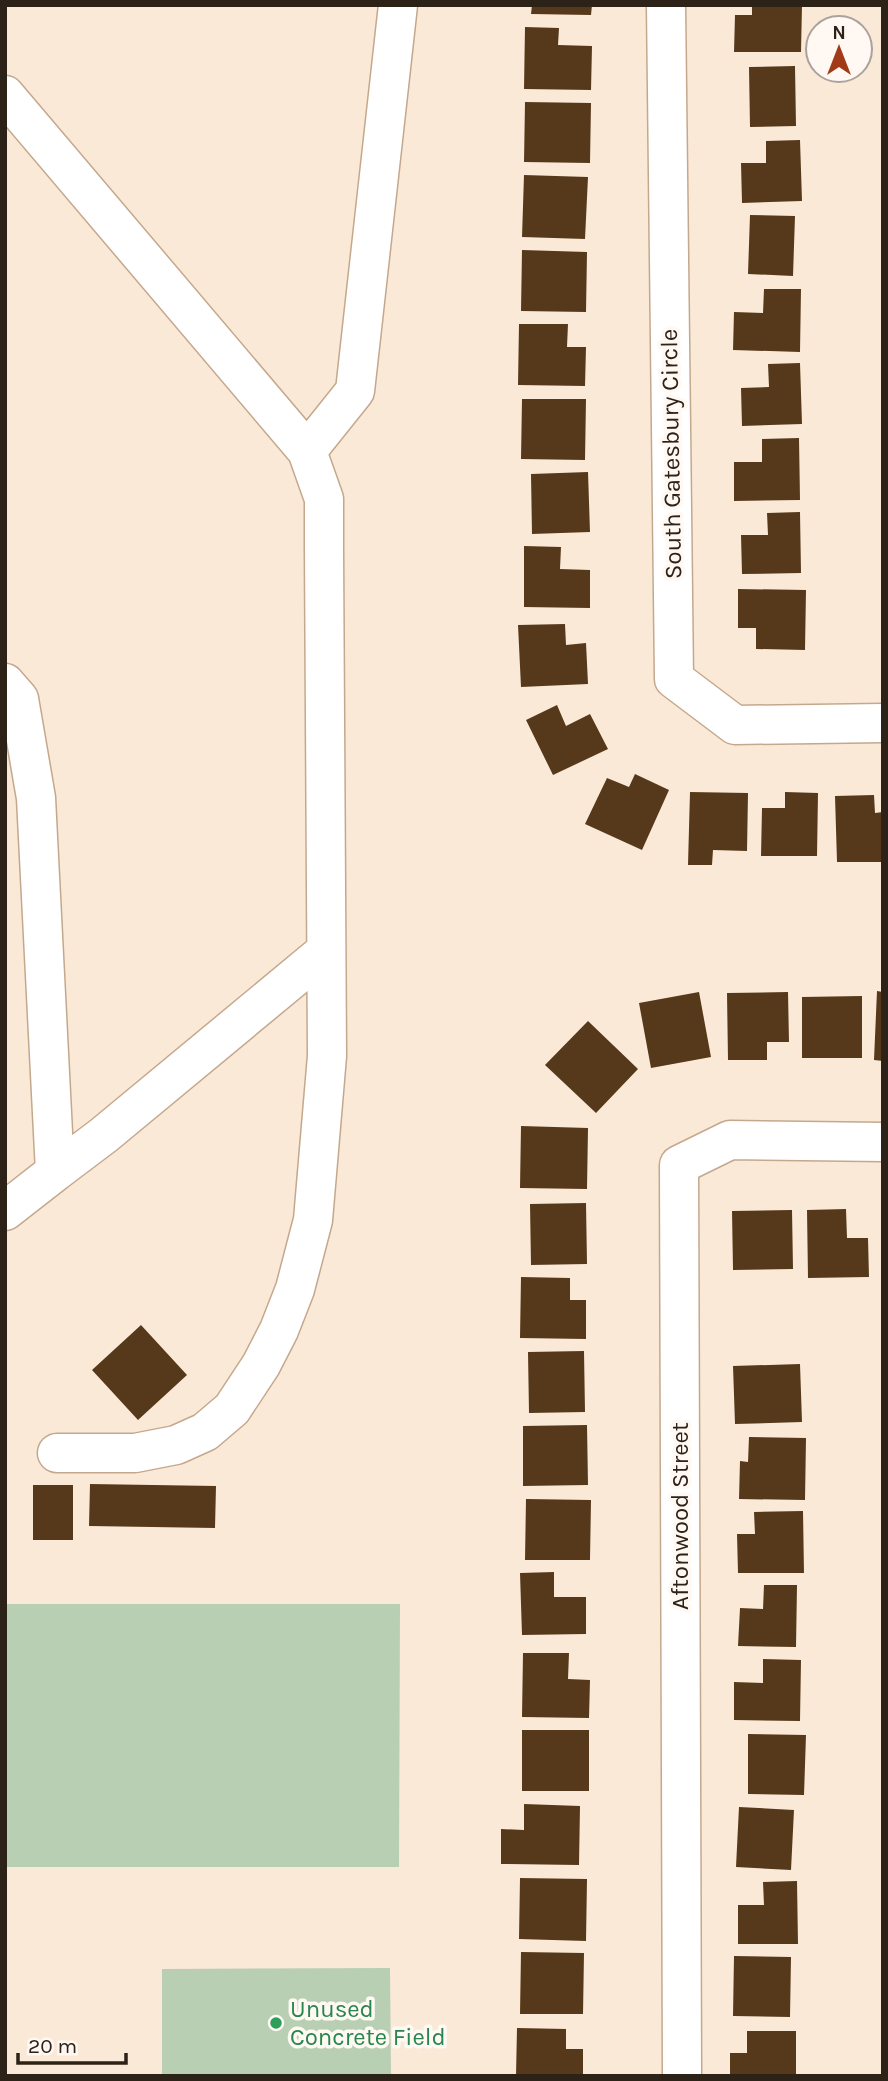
<svg xmlns="http://www.w3.org/2000/svg" width="888" height="2081" font-family="Karla,sans-serif">
<style>
.green{fill:#b8cfb3}
.building{fill:#55391a}
.lines{fill:none;stroke-linecap:round;stroke-linejoin:round}
.minor-casing{stroke:#c4a88d;stroke-width:41}
.minor{stroke:#fff;stroke-width:38}
.leisure-dot{fill:#2e9e5b;stroke:#fff8f3;stroke-width:2.5}
.labels{text-anchor:middle;stroke-width:7;stroke-linejoin:round;paint-order:stroke}
.street-label{font-size:24px;fill:#2d2218;stroke:#fff8f3}
.leisure-label{font-size:24px;fill:#27864d;stroke:#fff8f3;text-anchor:start}
</style>
<rect width="100%" height="100%" fill="#fbe9d8"/>
<path class="green" d="M5,1604H400L399,1867H5Z
M390,1968L391,2076H162V1969Z"/>
<path class="building" d="M532,5H592L591,15L531,14Z
M752,5H802L801,52H734L735,15H752Z
M525,27L559,28L558,45L592,46L591,90L524,89Z
M795,66L796,126L750,127L749,67Z
M525,102L591,103L590,163L524,162Z
M800,140L802,201L742,203L741,163H766V141Z
M524,175L588,177L585,239L522,237Z
M750,215L795,216L793,276L748,274Z
M522,250L587,252L586,312L521,311Z
M764,289H801L800,352L733,350L734,312L763,313Z
M519,324H568L567,347H586L585,386L518,385Z
M800,363L802,424L742,426L741,388L769,387L768,364Z
M522,399H586L585,460L521,459Z
M799,438L800,500L734,501V462H762V439Z
M588,472L590,532L532,534L531,474Z
M800,512L801,573L742,574L741,535H768L767,513Z
M524,546L561,547L560,569L590,570V608L524,607Z
M738,589L806,590L805,650L756,649V628H738Z
M565,624L566,645L586,643L588,684L521,687L518,625Z
M557,705L566,726L590,714L608,749L553,775L526,720Z
M635,774L669,790L642,850L585,824L607,778L629,787Z
M690,792L748,793L747,851L713,850L712,865H688Z
M785,792L818,793L817,856H761L762,808H785Z
M874,795L875,813L883,812V862H837L835,796Z
M877,991L883,992V1061L874,1060Z
M699,992L711,1057L651,1068L639,1003Z
M788,992L789,1042H767V1060H728L727,993Z
M862,996V1058H802V997Z
M588,1021L638,1069L596,1113L545,1065Z
M521,1126L588,1128L587,1189L520,1188Z
M586,1203L587,1264L531,1265L530,1204Z
M846,1209L847,1238H868L869,1277L808,1278L807,1210Z
M792,1210L793,1269L733,1270L732,1211Z
M521,1277L570,1278V1300H586V1339L520,1338Z
M141,1325L187,1375L138,1420L92,1370Z
M584,1351L585,1412L529,1413L528,1352Z
M800,1364L802,1422L735,1424L733,1366Z
M587,1425L588,1485L523,1486V1426Z
M749,1437L806,1438L805,1500L739,1499L740,1461L748,1462Z
M90,1484L216,1486L215,1528L89,1526Z
M33,1485H73V1540H33Z
M526,1499L591,1500L590,1560H525Z
M803,1511L804,1573H738L737,1534H755L754,1512Z
M554,1572V1597H586V1634L522,1635L520,1573Z
M764,1585H797L796,1647L738,1646L740,1608L763,1609Z
M523,1653H569L568,1679L590,1680L589,1718L522,1717Z
M763,1659L801,1660L800,1721L734,1720V1682L763,1683Z
M522,1730H589V1791H522Z
M748,1734L806,1735L804,1795L748,1794Z
M524,1804L580,1806L579,1865L501,1864V1829L524,1830Z
M739,1807L794,1810L791,1870L736,1867Z
M520,1878L587,1879L586,1941L519,1939Z
M797,1881L798,1944H738V1905H764L763,1882Z
M521,1952L584,1953L583,2014H520Z
M734,1956L791,1957L790,2017L733,2016Z
M517,2028L566,2029V2049H583V2076H516Z
M747,2031H796V2076H730V2053H747Z"/>
<g class="lines">
<defs>
<path id="minor" d="M666,5L674,679L735,725L883,723
M5,95L307,451
M5,683L19,699L36,798L55,1172L5,1211
M55,1172L104,1135L326,951
M57,1453H135L176,1445L205,1432L232,1409L261,1365L279,1330L295,1289L313,1220L327,1056L324,550V499L307,451L355,391L398,5
M682,2076L679,1165L730,1140L883,1142"/>
</defs>
<use href="#minor" class="minor-casing"/>
<use href="#minor" class="minor"/>
</g>
<circle class="leisure-dot" cx="276" cy="2023" r="7"/>
<g class="labels">
<g class="street-label">
<text transform="translate(671 454) rotate(-91)" y="8">South Gatesbury Circle</text>
<text transform="translate(680 1516) rotate(-90)" y="8">Aftonwood Street</text>
</g>
<g class="leisure-label">
<text x="290" y="2017">Unused<tspan x="290" dy="28">Concrete Field</tspan></text>
</g>
</g>
<rect width="888" height="2081" fill="none" stroke="#2d2218" stroke-width="14"/>
<g transform="translate(839 49)"><circle r="33" fill="#fff8f3" stroke="#aba29b" stroke-width="2"/>
<path d="M0-5L12 26L0 18L-12 26Z" fill="#a13a16"/>
<text y="-10" font-size="19" font-weight="bold" text-anchor="middle" fill="#2d2218">N</text>
</g>
<path d="M18 2053v10h108v-10" fill="none" stroke="#2d2218" stroke-width="3.5"/>
<text x="28" y="2053" font-size="21" fill="#2d2218" stroke="#fff8f3" stroke-width="5" paint-order="stroke">20 m</text>
</svg>
